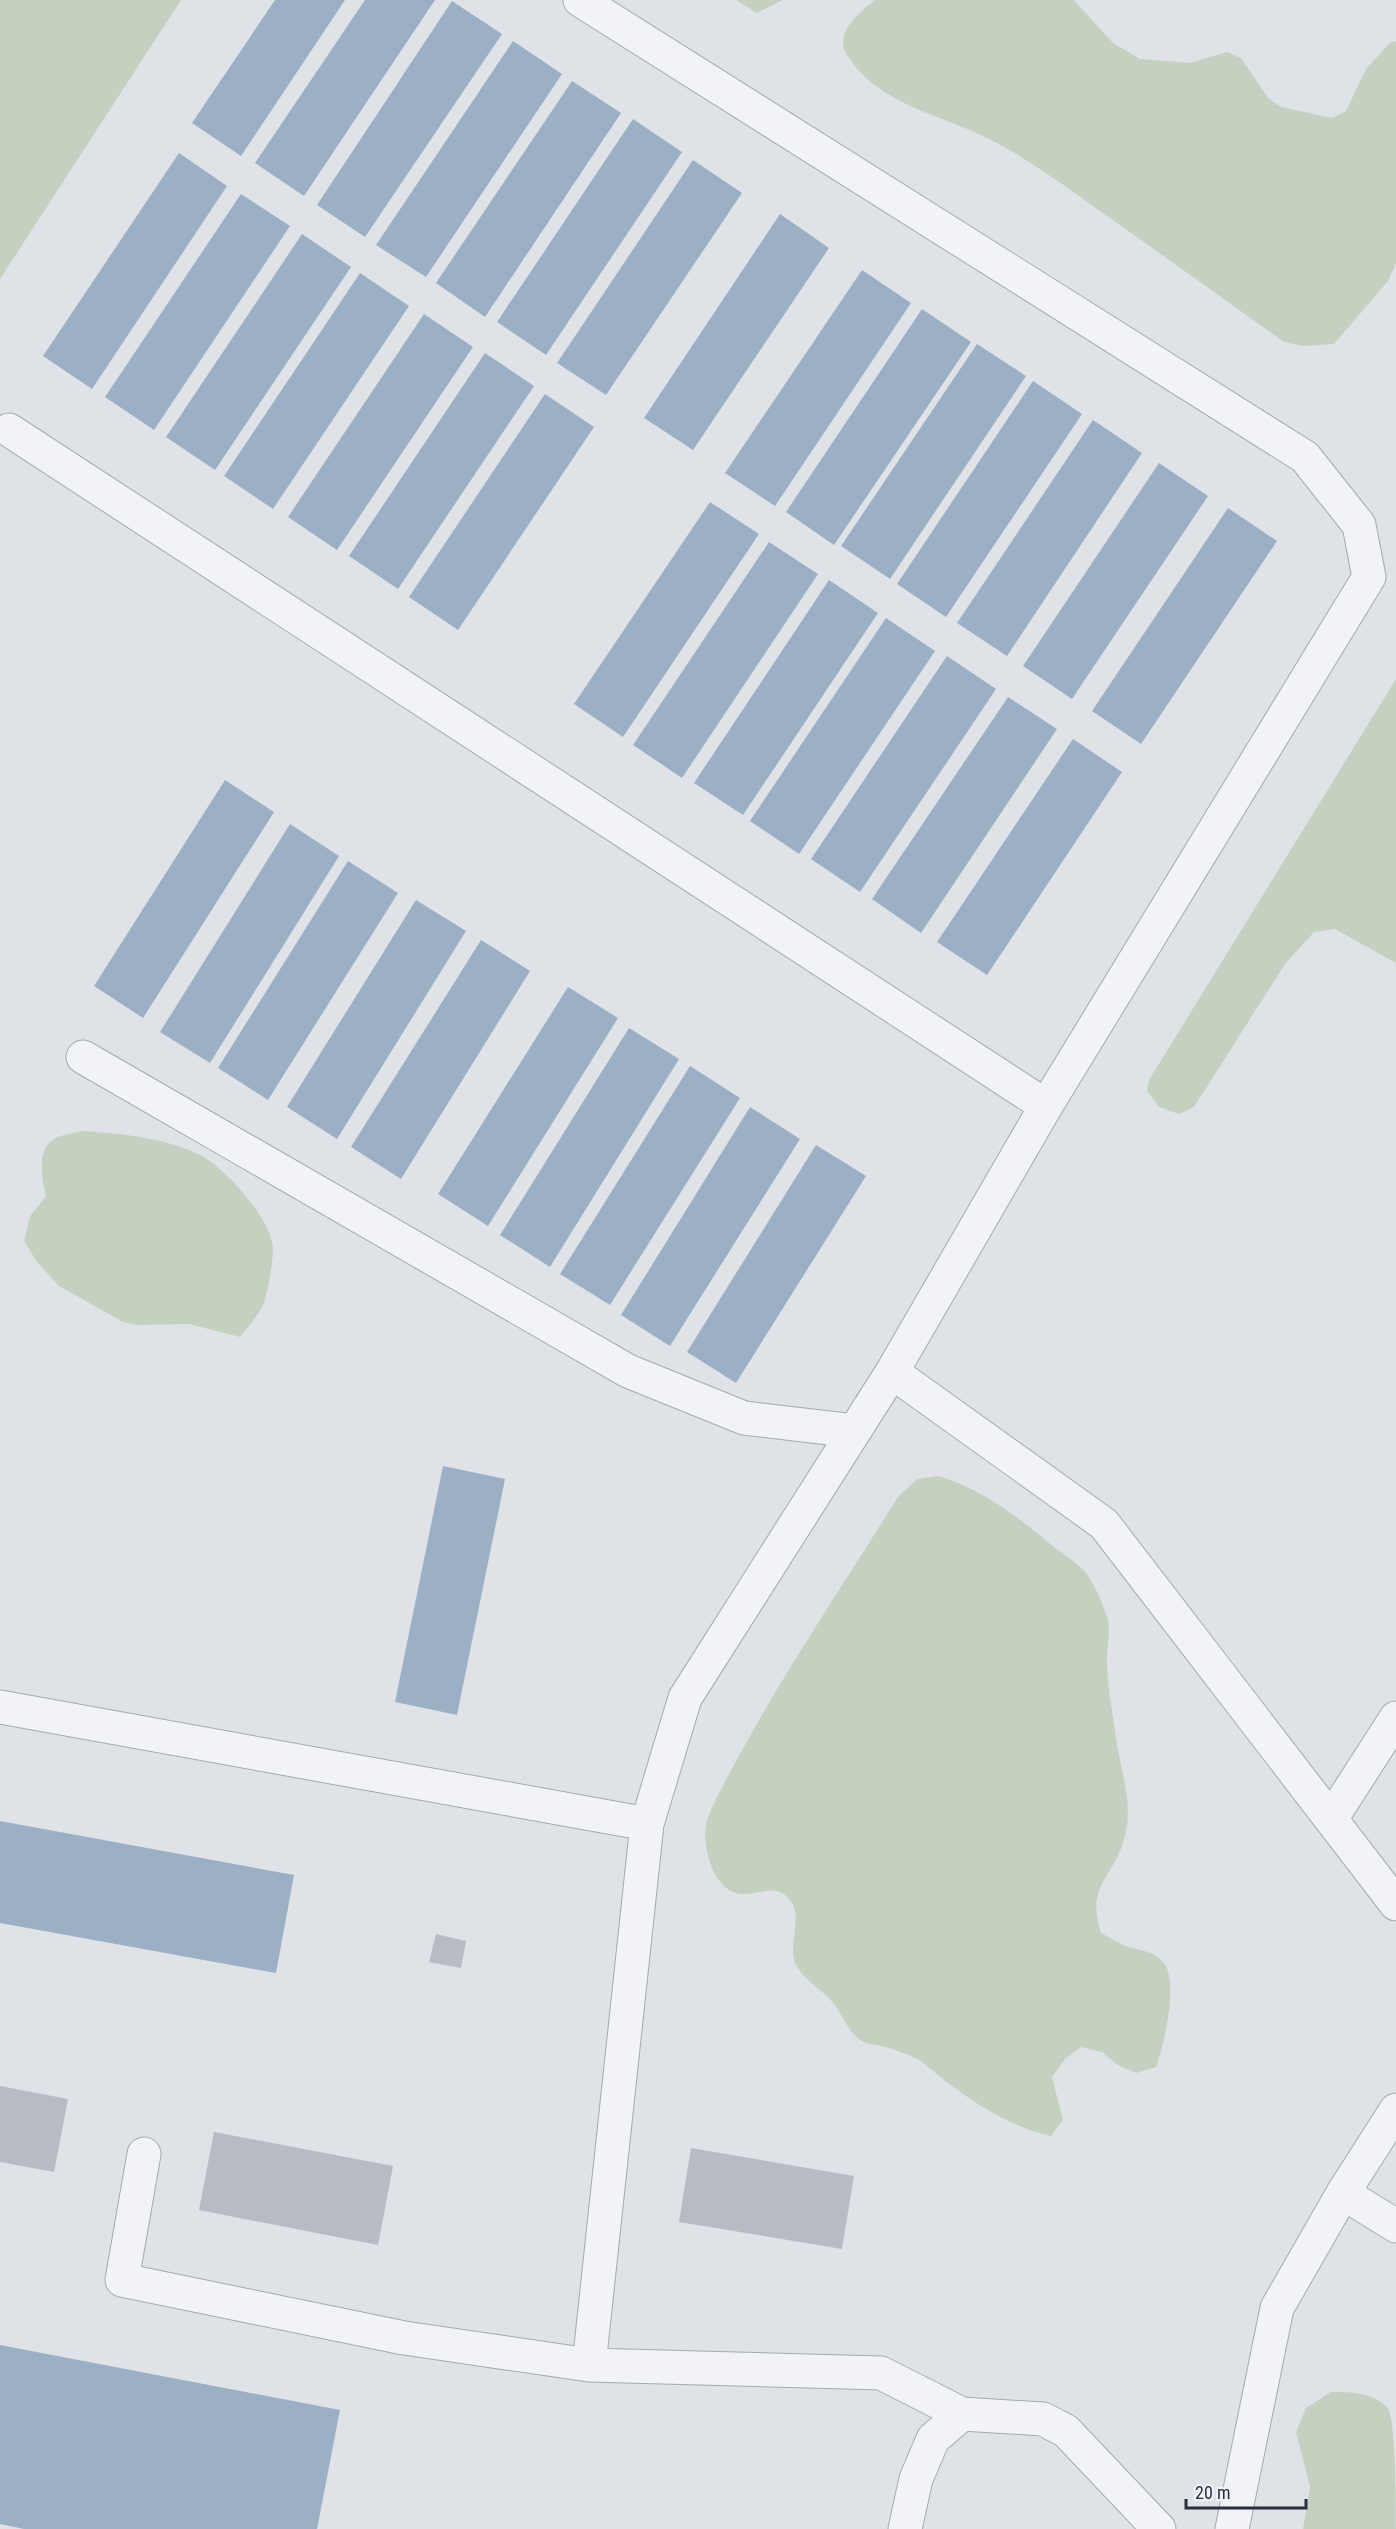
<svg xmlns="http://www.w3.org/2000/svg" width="1396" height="2529" font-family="'Roboto Condensed',sans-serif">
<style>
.green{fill:#c4d1c0}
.water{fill:#9cb0c5}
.building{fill:#b6bbc4}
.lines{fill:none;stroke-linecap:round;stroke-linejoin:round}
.minor-casing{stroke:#a5a9b1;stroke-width:35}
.minor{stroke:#f1f3f6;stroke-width:33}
</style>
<rect width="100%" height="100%" fill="#dfe2e7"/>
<path class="green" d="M0,0H181L0,279Z
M736,0H783L757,13Z
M875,0H1074L1113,43L1140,59L1190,63L1227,52L1241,58L1268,98L1281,107L1332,118L1346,111L1366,69L1390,43L1396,41V263L1388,281L1334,344L1303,346L1284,342C1228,302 1171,261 1114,221C1069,189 1024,154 972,131C928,112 874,99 847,55C833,32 860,13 875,0Z
M1396,679V963L1335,929L1314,932L1285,964L1194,1107L1179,1114L1159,1107L1147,1091L1149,1080Z
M82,1131C122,1134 165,1137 202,1156C226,1169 273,1221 273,1249C273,1262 268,1291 264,1303C259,1315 247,1327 240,1337L189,1324L137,1325L123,1322L59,1286L37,1262L24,1241L30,1216L46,1196C42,1178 35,1146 58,1137C66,1134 74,1133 82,1131Z
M938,1476C983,1489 1019,1518 1054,1547C1065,1555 1077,1563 1086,1573C1094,1583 1102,1602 1106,1614C1112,1627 1107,1645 1107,1659C1107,1683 1112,1708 1115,1732C1119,1766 1134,1801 1125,1836C1115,1878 1085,1883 1101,1933C1109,1937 1118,1943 1126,1946C1138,1950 1155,1951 1164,1963C1179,1984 1164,2044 1156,2067L1136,2073L1118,2065L1102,2052L1081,2047L1065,2059L1052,2077L1063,2120L1051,2136C1011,2127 977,2105 944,2080C936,2074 928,2066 919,2060C908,2054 894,2049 881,2046C873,2044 868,2045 860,2040C848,2031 843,2016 834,2004C823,1990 804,1980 796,1965C786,1945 805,1916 789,1899C775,1883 760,1895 743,1894C714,1894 702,1848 706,1825C708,1811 733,1767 741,1752C789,1665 845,1582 898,1497L917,1479Z
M1331,2392C1350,2392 1373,2392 1388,2408C1396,2424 1396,2505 1396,2529H1303L1310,2487L1296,2432L1306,2408Z"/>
<path class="water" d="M275,0H345L241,156L192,123Z
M365,0H435L304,196L255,163Z
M452,1L502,34L365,237L317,205Z
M513,41L562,74L426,277L376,245Z
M572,81L621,113L485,317L436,283Z
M633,119L682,152L546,355L497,322Z
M179,153L227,186L92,389L43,356Z
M693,160L742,193L606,395L557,363Z
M241,194L290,226L154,430L105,397Z
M780,214L829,248L693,450L644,418Z
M302,234L351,267L215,470L166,437Z
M862,270L911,303L775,506L725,473Z
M360,273L409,306L273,509L224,476Z
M922,309L971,342L834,545L786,512Z
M424,314L473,347L337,550L288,517Z
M977,344L1026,376L890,579L841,546Z
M485,353L534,386L398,589L349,556Z
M1033,381L1082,414L946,617L897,584Z
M545,394L594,427L458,630L409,597Z
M1093,420L1142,453L1007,656L957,623Z
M1159,463L1208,496L1072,699L1023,666Z
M710,502L759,534L623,737L574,704Z
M1228,508L1277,541L1141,744L1092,711Z
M769,542L818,574L682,778L633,745Z
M829,580L878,613L743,815L694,783Z
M886,618L935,651L799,854L750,821Z
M947,656L996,689L860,892L811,859Z
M1008,697L1057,729L921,933L872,899Z
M1073,739L1122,772L987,975L937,942Z
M225,780L274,812L143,1018L94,986Z
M290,824L339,856L210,1063L160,1032Z
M348,861L398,893L268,1100L218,1068Z
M416,900L466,931L337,1139L287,1107Z
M481,940L530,971L401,1179L351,1147Z
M568,987L618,1018L488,1226L438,1194Z
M629,1028L679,1059L550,1267L500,1235Z
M690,1066L740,1098L610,1305L560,1274Z
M750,1107L800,1139L670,1346L621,1315Z
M816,1145L866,1176L736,1383L687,1352Z
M443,1466L505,1479L457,1715L395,1702Z
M0,1821L294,1875L276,1973L0,1923Z
M0,2345L340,2410L317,2529H24L0,2524Z"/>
<path class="building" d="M436,1934L466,1941L461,1968L429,1962Z
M0,2086L68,2099L54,2172L0,2162Z
M214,2132L393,2166L378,2245L199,2210Z
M691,2148L854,2176L842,2249L679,2222Z"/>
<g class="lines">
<defs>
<path id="minor" d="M580,0L1305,457L1359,525L1369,577L1046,1106L892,1372L685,1698L647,1824L589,2365
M9,430L1046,1106
M83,1057L628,1371L744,1418L854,1431
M892,1372L1104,1524L1396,1904
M0,1707L647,1824
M1331,1819L1396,1718
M144,2154L122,2280L404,2338L589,2365L881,2373L962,2414
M1343,2193L1396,2226
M905,2529L916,2479L933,2439L962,2414L1043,2419L1066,2431L1159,2529
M1232,2529L1277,2308L1343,2193L1396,2110"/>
</defs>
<use href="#minor" class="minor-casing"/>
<use href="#minor" class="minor"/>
</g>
<path d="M1186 2499v9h120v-9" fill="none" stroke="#29303d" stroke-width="3"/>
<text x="1195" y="2499" font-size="18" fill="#29303d" stroke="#eef1f5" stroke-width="4.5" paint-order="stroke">20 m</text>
</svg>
